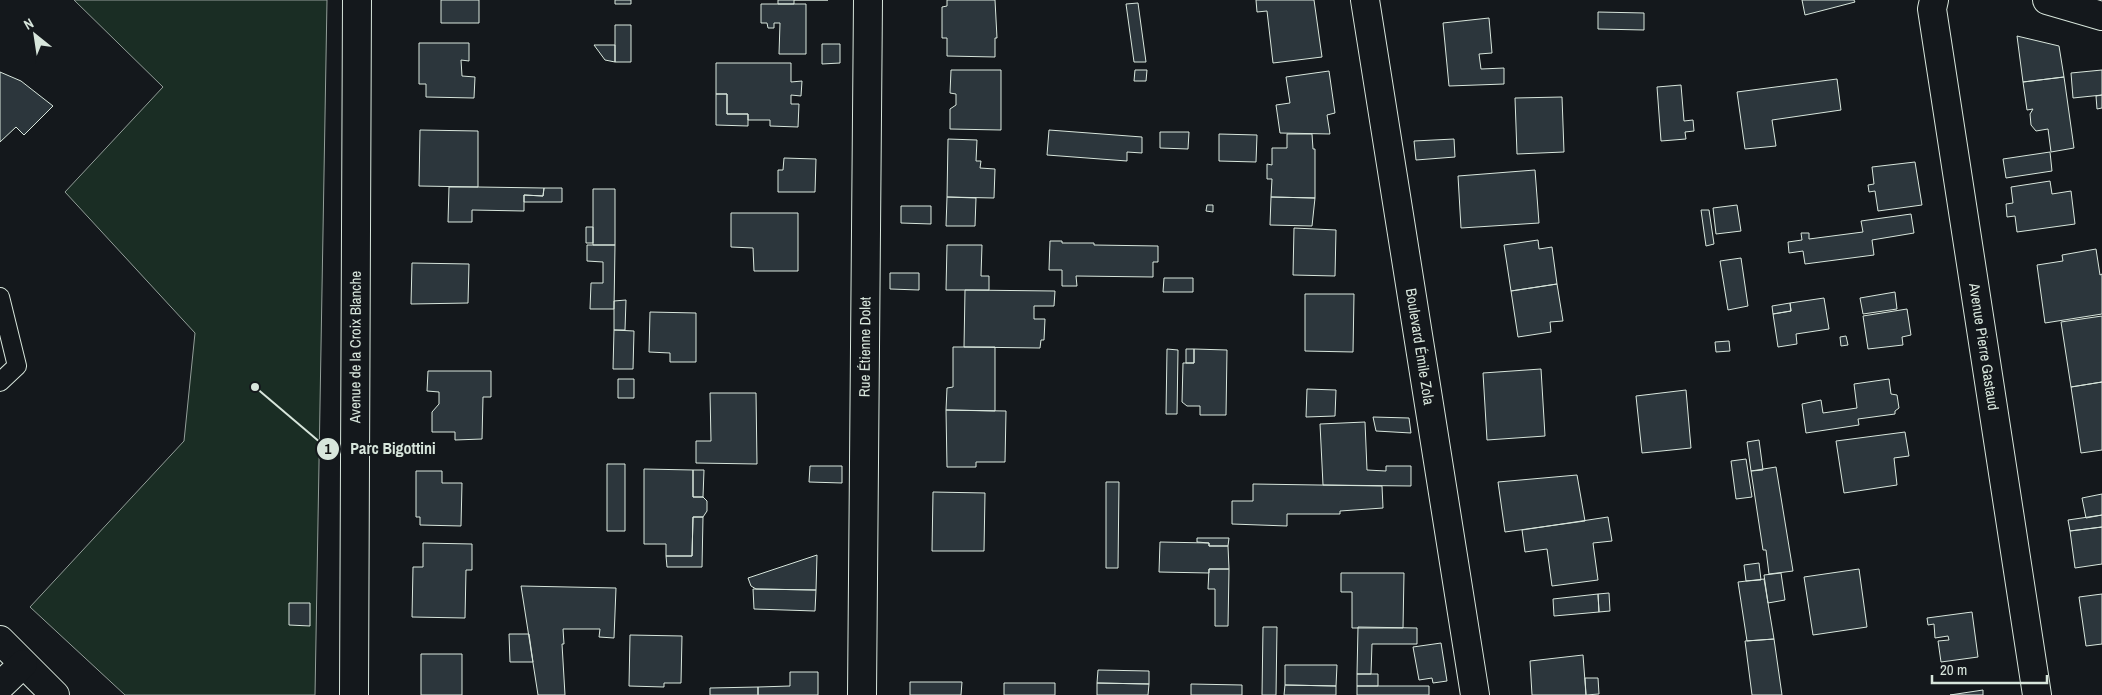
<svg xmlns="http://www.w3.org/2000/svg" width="2102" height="695" font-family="'Archivo Narrow',sans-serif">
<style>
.green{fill:#1a2d24;stroke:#939e99}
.building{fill:#2c363c;stroke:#d8e6dc}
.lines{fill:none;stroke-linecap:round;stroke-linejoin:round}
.lane-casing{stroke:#d8e6dc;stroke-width:20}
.street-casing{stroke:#d8e6dc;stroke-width:30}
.secondary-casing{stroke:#d8e6dc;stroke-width:30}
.lane{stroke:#14181c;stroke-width:18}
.street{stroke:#14181c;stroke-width:28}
.secondary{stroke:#14181c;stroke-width:28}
.labels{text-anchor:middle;stroke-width:4;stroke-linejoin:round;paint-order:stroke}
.street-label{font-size:15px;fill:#d8e6dc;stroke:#14181c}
.leader{fill:none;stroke:#d8e6dc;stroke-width:2}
.callout-dot{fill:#d8e6dc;stroke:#14181c;stroke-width:2}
.mark-label{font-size:15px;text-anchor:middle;font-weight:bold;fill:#111}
.callout-label{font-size:16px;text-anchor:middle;font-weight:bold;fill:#d8e6dc;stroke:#14181c;stroke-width:4;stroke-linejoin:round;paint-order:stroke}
</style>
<rect width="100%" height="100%" fill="#14181c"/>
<path class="green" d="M74,0H327L315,695H125L30,607L184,441L195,333L65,192L163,87Z"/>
<path class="building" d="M441,0H479V23H441Z
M615,0H631V4H615Z
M778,0H828H794V4H778Z
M947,0H995L997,38H995V57L947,56V38H942V7L947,6Z
M1256,0H1314L1322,57L1273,63L1267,11L1257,12Z
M1802,0H1854L1855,2L1805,15Z
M1138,3L1146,62H1134L1126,4Z
M761,4H806V54H779L780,23H774V28H768L767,23H761Z
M1598,12L1644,13V30L1598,29Z
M1489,18L1492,53L1479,54L1481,69L1504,68V84L1449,86L1443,23Z
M615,25H631V62H615Z
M2017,36L2059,46L2064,77L2023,82Z
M419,43H469V61L461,60L462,76L475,77L474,98L426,97V84H419Z
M822,44H840V63L822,64Z
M594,45H615V62L605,60Z
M716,63H791V82L802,81L801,96L791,95V104H799L798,127L770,126V120H748V114H727V94H716Z
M951,70H1001V130L950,129V109L956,105V94L950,93Z
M1135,70H1147L1146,81H1134Z
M2102,70V95L2073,98L2071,73Z
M1329,71L1335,113L1327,115L1330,134L1280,133L1276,105L1290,103L1286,77Z
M0,72L21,81L53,106L24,135L16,127L0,142Z
M2064,77L2074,148L2051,152L2048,129L2036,131L2031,125L2030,114L2033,109L2027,110L2023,82Z
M1837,79L1841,110L1772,120L1776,146L1745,149L1737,92Z
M1681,85L1684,121L1693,120L1694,131L1685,132L1686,139L1661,141L1657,87Z
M716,94H727V114H748V126L716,125Z
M2102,95V108L2097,109L2096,96Z
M1562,97L1564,152L1517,154L1515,98Z
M420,130L478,131V187L419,186Z
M1049,130L1142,137V153L1127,152V161L1047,155Z
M1160,132H1189L1188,149L1160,148Z
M1219,134L1257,135L1256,162L1219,161Z
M1287,134H1312L1313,149H1315V198L1271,197L1272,179H1267V164L1272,165V148H1287Z
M948,139L977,140L976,161H981L980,168L995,169L994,198L947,197Z
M1454,139L1455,157L1416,160L1414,141Z
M2050,152L2052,171L2006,178L2003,159Z
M784,158L816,159L815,192H778V170H783Z
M1915,162L1922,205L1878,211L1875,191L1869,192L1868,185L1874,184L1872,167Z
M1535,170L1539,223L1461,228L1458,176Z
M2050,181L2052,194L2071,191L2075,224L2017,232L2015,216L2007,217L2006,204L2013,203L2011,187Z
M449,187H478L544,188L543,196L524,195V211L472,210V222H448Z
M544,188H562V202H524V195L543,196Z
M593,189H615V245H593Z
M947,197L976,198L975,226H946Z
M1271,197L1315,198L1312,226L1270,225Z
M1207,205H1213V212L1206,211Z
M1737,205L1741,231L1716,234L1713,208Z
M901,206H931V224L901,223Z
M1701,210H1709L1714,244L1706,246Z
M731,213H798V271H754L753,248L731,247Z
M1911,214L1914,233L1872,240L1874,255L1805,264L1803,251L1789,253L1788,242L1802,240L1801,233H1809V239L1863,232L1861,221Z
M586,227H593V243H586Z
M1294,228L1336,230L1335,276L1293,275Z
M1538,240L1539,249L1552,247L1557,284L1511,291L1504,245Z
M1050,241H1062V243H1094V245L1158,246V262H1153V277L1076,276L1077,286H1062V270H1049Z
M587,245H615L614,309H590L591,283H603V262L587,261Z
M947,245H982L981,276H989V290H946Z
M2096,249L2100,275L2102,274V314L2045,323L2037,265L2063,261L2062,255Z
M1741,258L1748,306L1728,310L1720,261Z
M412,263L469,264L468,303L411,304Z
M890,273H919V290L890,289Z
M1164,278H1193V292H1163Z
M1557,284L1563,321L1550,322L1551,332L1518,337L1511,291Z
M965,290L1055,291L1054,306H1034V319H1045L1044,340H1041L1040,348L964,347Z
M1895,292L1897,309L1863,314L1860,298Z
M1305,294H1354L1353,352L1305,351Z
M1824,298L1829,329L1796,334L1797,344L1778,347L1773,314L1791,311L1790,303Z
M626,300L625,330H614V301Z
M1790,303L1791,311L1773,314L1772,306Z
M1907,309L1911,335L1902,337L1903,345L1868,349L1863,316Z
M650,312L696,313V362H670V353L649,352Z
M2102,316V382L2071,387L2061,322Z
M614,330L634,331L633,369H613Z
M1846,336L1848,345L1841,346L1840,337Z
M1729,341L1730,351L1716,352L1715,342Z
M953,347H995V411L946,410L947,388L953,387Z
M1167,349L1178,350L1177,414H1166Z
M1186,349H1194V363H1186Z
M1194,349L1227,350L1226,415H1200V406H1187L1182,402L1183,363H1194Z
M1541,369L1545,436L1487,440L1483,373Z
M428,371H491V397H483L482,439L455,440V432H432V412L439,404V392L427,391Z
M618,379H634V398H618Z
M1889,379L1891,394L1897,395L1899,408L1895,411V414L1858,419L1859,425L1806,433L1802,404L1821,400L1823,413L1857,408L1854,384Z
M2102,382V450L2081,453L2071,387Z
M1307,389L1336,390L1335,416L1306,417Z
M1686,390L1691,448L1642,453L1636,396Z
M710,393H756L757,464L696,463V441H711Z
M946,410L1006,411L1005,462H976V467H947Z
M1373,417L1409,418L1411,433L1376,431Z
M1365,422L1367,470L1386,471V466H1411V486L1323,485L1320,424Z
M1905,432L1909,456L1894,458L1897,485L1844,493L1836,441Z
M1759,440L1763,470L1751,471L1747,442Z
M1746,459L1752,497L1736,499L1731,461Z
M607,464H625V531H607Z
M810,466H842V483L809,482Z
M1776,467L1793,571L1769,574L1766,550H1763L1751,471Z
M644,469L693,470V497H703L707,501V511L703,517H693L692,556H666V544H644Z
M693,470H704L703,497H693Z
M416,471H442V483H462L461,526L420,525V517H416Z
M1577,475L1585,521L1505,532L1498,482Z
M1106,482H1119L1118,568H1106Z
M1253,484L1382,486L1383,508L1340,511V514H1287V526L1232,524V501H1253Z
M933,492L985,493L984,551H932Z
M2102,494V515L2086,518L2082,498Z
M2102,515V527L2070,531L2068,520Z
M693,517H703L702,567H667L666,556H692Z
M1608,517L1612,541L1593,543L1598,580L1552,586L1547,549L1525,552L1522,530Z
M2102,527V564L2075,568L2070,531Z
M1197,538H1229L1228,546H1209V543L1197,542Z
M1160,542L1209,543V546H1228L1229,569H1209V573L1159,572Z
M423,543L472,544V570H466L465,618L412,617L413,567H423Z
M817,555L816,590L756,589L751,586L748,578Z
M1759,563L1761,580L1746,581L1744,565Z
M1209,569H1229L1228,626H1215V589H1208Z
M1859,569L1867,627L1813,635L1804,577Z
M1341,573H1404L1403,628H1352V592H1341Z
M1781,573L1785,600L1768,603L1764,575Z
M1764,579L1774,639L1747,641L1738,582Z
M521,586L616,588L614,638L599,637L600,629H563L564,644H562L565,695H538Z
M753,589L816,590L815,611L754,609Z
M1609,593L1610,611L1599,612L1598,594Z
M1598,594L1599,612L1554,616L1553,599Z
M2102,594V644L2086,646L2079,597Z
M289,603H310V626L289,625Z
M1972,612L1978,657L1941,662L1938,641L1949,640L1948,636L1935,638L1934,624L1928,625L1927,618Z
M1263,627H1277L1276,695H1262Z
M1358,627L1417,628V644H1372L1371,674H1357Z
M509,634H529L533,662H510Z
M630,635L682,636L681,683H664V687L629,686Z
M1774,639L1782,695H1752L1745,641Z
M1441,643L1447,681L1433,683L1432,678L1419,680L1413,647Z
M421,654H462V695H421Z
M1583,655L1586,695H1532L1530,661Z
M1285,665H1337L1336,686L1285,685Z
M1098,670L1149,671V684L1097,683Z
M790,672H818V695H758V687L790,686Z
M1357,674H1378V686H1357Z
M1585,678H1598L1599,694L1586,695Z
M910,682H962L961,695H910Z
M1004,683H1055V695H1004Z
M1097,683L1149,684L1148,695H1097Z
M1191,684L1242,685V695H1191Z
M1285,685L1336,686V695H1284Z
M1357,686H1429V695H1357Z
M758,687V695H710V688Z
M1983,690V695H1950Z"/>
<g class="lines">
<defs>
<path id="lane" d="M0,297L17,366L0,382"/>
<g id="street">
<path id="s1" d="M1365,0L1475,695"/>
<path id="s2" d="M1934,0L1932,9L2037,695"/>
<path d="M0,640L55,695"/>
<path d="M0,686L23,664"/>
<path id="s3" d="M354,695L357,0"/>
<path id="s4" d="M862,695L868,0"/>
</g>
<path id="secondary" d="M2047,0L2102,16"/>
</defs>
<use href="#lane" class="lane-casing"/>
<use href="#street" class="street-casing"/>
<use href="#secondary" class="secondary-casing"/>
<use href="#lane" class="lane"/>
<use href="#street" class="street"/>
<use href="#secondary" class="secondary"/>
</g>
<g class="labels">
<g class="street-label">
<text dy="5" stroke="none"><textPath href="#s2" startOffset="351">Avenue Pierre Gastaud</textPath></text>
<text dy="5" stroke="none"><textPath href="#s3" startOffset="348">Avenue de la Croix Blanche</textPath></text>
<text dy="5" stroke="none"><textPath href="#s4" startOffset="348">Rue Étienne Dolet</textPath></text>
<text dy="5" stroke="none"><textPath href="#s1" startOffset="351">Boulevard Émile Zola</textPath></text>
</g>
</g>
<path class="leader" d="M255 387L328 449"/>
<g class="callout-dot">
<circle cx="255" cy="387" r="5"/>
<circle cx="328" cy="449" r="12"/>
</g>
<g class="mark-label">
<text x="328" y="454">1</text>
</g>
<g class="callout-label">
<text x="393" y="454">Parc Bigottini</text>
</g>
<g transform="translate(35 35) rotate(330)" stroke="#14181c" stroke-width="4" paint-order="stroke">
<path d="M0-4L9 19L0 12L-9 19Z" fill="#d8e6dc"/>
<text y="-8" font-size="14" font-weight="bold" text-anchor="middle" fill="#d8e6dc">N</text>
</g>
<path d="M1932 675v8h115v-8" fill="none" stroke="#d8e6dc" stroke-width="2.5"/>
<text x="1940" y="675" font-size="15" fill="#d8e6dc" stroke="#14181c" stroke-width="4" paint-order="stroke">20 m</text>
</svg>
